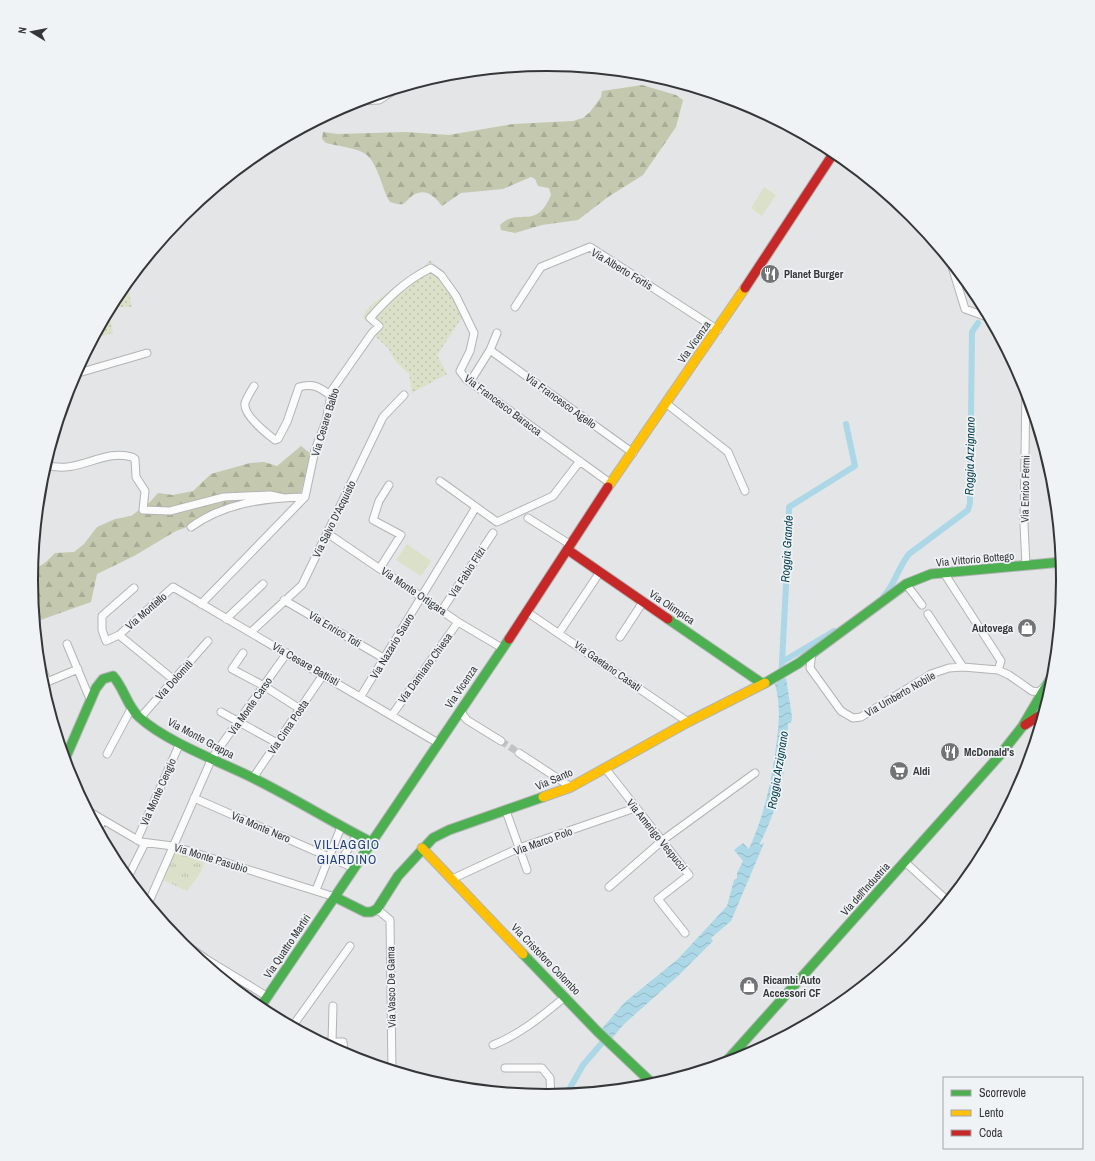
<svg xmlns="http://www.w3.org/2000/svg" width="1095" height="1161" font-family="'Archivo Narrow',sans-serif">
<style>
.grass{fill:url(#grass-dots)}
.forest{fill:url(#forest-firs)}
.park{fill:url(#park-tufts)}
.pitch{fill:#dbe1c9}
.water{fill:url(#water-waves)}
.lines{fill:none;stroke-linecap:round;stroke-linejoin:round}
.canal{stroke:#abd7e6;stroke-width:6}
.street-tunnel{stroke:#c0c2c4;stroke-width:7;stroke-dasharray:7 3.5;stroke-linecap:butt}
.street-casing{stroke:#b2b4b5;stroke-width:9}
.fast-casing{stroke:#b2b4b5;stroke-width:11}
.slow-casing{stroke:#b2b4b5;stroke-width:11}
.jam-casing{stroke:#b2b4b5;stroke-width:11}
.street{stroke:#fbfbfb;stroke-width:7}
.fast{stroke:#4caf50;stroke-width:9}
.slow{stroke:#ffc107;stroke-width:9}
.jam{stroke:#c62828;stroke-width:9}
.labels{text-anchor:middle;stroke-width:3.5;stroke-linejoin:round;paint-order:stroke}
.street-label{font-size:11px;fill:#353637;stroke:#eff3f6}
.poi-label{font-size:11px;font-weight:bold;fill:#353637;stroke:#eff3f6;text-anchor:start}
.water-label{font-size:12px;font-style:italic;fill:#07404e;stroke:#eff3f6}
.quarter-label{font-size:13px;letter-spacing:1px;fill:#223e75;stroke:#eff3f6}
.rim{fill:none;stroke:#353637;stroke-width:2}
</style>
<defs>
<pattern id="grass-dots" width="8" height="8" patternUnits="userSpaceOnUse"><rect width="8" height="8" fill="#dbe1c9"/><path d="M2 2h.1M6 6h.1" fill="none" stroke="#bdc2ad" stroke-width="1.8" stroke-linecap="round"/></pattern>
<pattern id="forest-firs" width="22" height="20" patternUnits="userSpaceOnUse"><rect width="22" height="20" fill="#c3c8ae"/><path d="M5 1l3.5 6h-7zM16 11l3.5 6h-7z" fill="#a8ac96"/></pattern>
<pattern id="park-tufts" width="24" height="20" patternUnits="userSpaceOnUse"><rect width="24" height="20" fill="#dbe1c9"/><path d="M3 7l-1-3M5 7V3M7 7l1-3M15 17l-1-3M17 17v-4M19 17l1-3" fill="none" stroke="#bdc2ad"/></pattern>
<pattern id="water-waves" width="16" height="10" patternUnits="userSpaceOnUse"><rect width="16" height="10" fill="#abd7e6"/><path d="M0 5q4-4 8 0t8 0" fill="none" stroke="#94b9c6"/></pattern>
</defs>
<rect width="100%" height="100%" fill="#e3e5e7"/>
<path class="grass" d="M430,260L470,313L463,316L437,355L447,374L412,393L409,374L396,362L388,348L374,335V327L365,320L363,317C368,301 404,284 417,273C422,269 426,264 430,260Z
M127,283L132,307H111Z
M109,311L113,333L95,338Z"/>
<path class="forest" d="M642,85L676,95L683,100L676,127L643,175L608,197L578,220L542,225L515,233L501,230L500,225C520,206 535,232 551,195L549,188L538,186L535,179L531,177L503,189L461,193L442,206C434,195 425,188 413,195C409,198 406,202 403,204C399,205 394,203 390,202C381,188 378,159 362,152C351,147 337,146 326,143L322,139L323,132L338,134L406,132L449,135L513,124L573,121L583,118L590,112L601,97L602,91Z
M301,446L311,454L300,496L252,503L176,531L134,556L97,574L91,602L35,622L31,580L32,569L34,570L46,562L55,553L74,552L84,544L97,527L115,519L131,516L150,502L158,493L173,495L193,491L211,474L250,463L264,462L277,466Z"/>
<path class="park" d="M176,849L206,859L199,875L187,891L163,880Z"/>
<path class="pitch" d="M764,187L776,195L762,216L751,208Z
M407,544L431,561L421,576L396,560Z
M409,1076H431V1082Z"/>
<path class="water" d="M786,678L792,717L791,723H788C787,767 780,805 759,845L764,843L731,921L711,938L713,941L678,976L623,1025L608,1043L598,1033L625,1002L678,959L727,906L734,880L737,878V873L743,861L734,850L743,843L749,849C764,815 771,785 776,747C779,725 781,706 775,684Z"/>
<g class="lines">
<path class="canal" d="M883,597C895,585 898,567 909,554L968,510L970,503L972,332L978,323
M782,662L834,631
M781,688C783,628 788,568 789,507L855,466L846,424
M566,1095L583,1065L608,1036"/>
<path class="street-tunnel" d="M501,741L519,753"/>
<defs>
<path id="street" d="M358,101L379,100L395,90
M950,260L965,309L990,318
M515,307L541,267L590,247L718,330
M490,350L633,453
M75,374L147,353
M470,382L490,350L497,333
M254,386C251,391 247,397 245,403C243,415 266,433 275,440L278,439L287,422L299,387C313,383 320,387 331,396
M667,404L728,452L745,491
M46,465C78,475 103,448 132,457L135,459L136,477L145,491L143,510L170,511L224,497L270,495L284,498
M440,481L497,522L553,496L580,461
M528,518L571,545
M191,527C224,503 264,498 305,497
M327,533L458,622L502,648
M1026,566L1024,524L1026,387
M380,568L401,535L373,520L379,501L389,485
M944,573L1001,661L998,670
M906,584L922,605
M284,600L385,659
M201,604L305,497L315,450L326,421L332,390L372,333L379,326L370,318C388,298 406,280 431,268L441,275L456,296L474,333L470,351L460,371L466,379L610,483
M442,610L493,533
M527,612L688,722
M928,614L963,667
M226,619L263,584
M251,632L302,585L383,417L404,395
M559,633L600,572
M119,635L106,641L102,630V616L134,588
M620,637L643,602
M67,644L90,699
M243,653L232,669L264,686L300,709
M812,653L810,668L841,711L853,718L861,717L931,674L949,668L963,667L998,670L1009,675L1032,691L1039,692L1044,687
M38,657L47,682L78,669
M174,680L119,635L173,587L438,743
M361,696L476,507
M460,711L467,720L501,741
M221,712L277,743
M392,715L458,622
M140,718L208,641
M519,753L571,787
M107,754L131,709
M605,768L689,875L658,899L685,933
M253,778L323,675
M194,798L354,868
M88,811L141,842L173,846L335,897
M506,811L527,870
M98,830L103,820
M137,840L180,743
M340,862L357,835
M905,862L949,902
M127,879L145,843
M452,879L519,848L635,808
M609,887L663,840L755,773
M316,890L341,827
M148,904L212,758L287,653
M377,909L390,920L392,1071
M175,937L206,959L268,997
M292,1027L350,946
M320,1042H332L333,1006
M332,1042H343L344,1052
M493,1045C521,1034 543,1015 565,997
M505,1068H542L550,1078L551,1097"/>
<path id="fast" d="M668,619L763,684
M765,683L799,663L906,584L931,574L1062,562
M65,759L96,688L103,679L113,676C124,688 127,706 139,717C165,741 218,761 251,777C292,797 330,821 371,842
M335,897L365,912H371L377,909L398,876L433,838L449,830L543,797
M523,954L597,1031L654,1085
M259,1009L509,639
M724,1064L1000,755L1022,727L1055,671"/>
<path id="slow" d="M608,487L745,288
M543,797L571,787L688,722L765,683
M422,848L523,954"/>
<path id="jam" d="M745,288L835,151
M568,550L668,619
M509,639L608,487
M1025,725L1045,712"/>
</defs>
<use href="#street" class="street-casing"/>
<use href="#fast" class="fast-casing"/>
<use href="#slow" class="slow-casing"/>
<use href="#jam" class="jam-casing"/>
<use href="#street" class="street"/>
<use href="#fast" class="fast"/>
<use href="#slow" class="slow"/>
<use href="#jam" class="jam"/>
</g>
<defs>
<symbol id="restaurant-disc" viewBox="-11 -11 22 22"><circle r="9.5" fill="#727375" stroke="#eff3f6"/><path d="M-5-6h1v4h1v-4h1v4h1v-4h1v5L-1.5 .5V6h-2V.5L-5-1ZM5-6V6H3V1.5H1.5Q1.5-4 5-6Z" fill="#fff"/></symbol>
<symbol id="shop-disc" viewBox="-11 -11 22 22"><circle r="9.5" fill="#727375" stroke="#eff3f6"/><path d="M-5-2.5h2.3a2.7 3.5 0 0 1 5.4 0H5L5.5 6h-11ZM-1.5-2.5h3a1.5 2.3 0 0 0-3 0Z" fill="#fff"/></symbol>
<symbol id="supermarket-disc" viewBox="-11 -11 22 22"><circle r="9.5" fill="#727375" stroke="#eff3f6"/><path d="M-6-5.5h2.5l.6 2H6L4.5 2H-2.5L-4.4-4H-6ZM-1.5 3.2a1.3 1.3 0 1 0 .1 0ZM3 3.2a1.3 1.3 0 1 0 .1 0Z" fill="#fff"/></symbol>
</defs>
<g fill-rule="evenodd">
<use href="#restaurant-disc" x="759" y="263" width="22" height="22"/>
<use href="#shop-disc" x="1016" y="617" width="22" height="22"/>
<use href="#restaurant-disc" x="939" y="741" width="22" height="22"/>
<use href="#supermarket-disc" x="888" y="760" width="22" height="22"/>
<use href="#shop-disc" x="738" y="975" width="22" height="22"/>
</g>
<g class="labels">
<g class="street-label">
<text transform="translate(622 269) rotate(31)" y="4">Via Alberto Fortis</text>
<text transform="translate(694 342) rotate(-55)" y="4">Via Vicenza</text>
<text transform="translate(561 401) rotate(36)" y="4">Via Francesco Agello</text>
<text transform="translate(503 405) rotate(37)" y="4">Via Francesco Baracca</text>
<text transform="translate(325 422) rotate(-73)" y="4">Via Cesare Balbo</text>
<text transform="translate(1025 489) rotate(-89)" y="4">Via Enrico Fermi</text>
<text transform="translate(334 519) rotate(-64)" y="4">Via Salvo D'Acquisto</text>
<text transform="translate(975 559) rotate(-5)" y="4">Via Vittorio Bottego</text>
<text transform="translate(467 572) rotate(-57)" y="4">Via Fabio Filzi</text>
<text transform="translate(414 591) rotate(34)" y="4">Via Monte Ortigara</text>
<text transform="translate(672 607) rotate(34)" y="4">Via Olimpica</text>
<text transform="translate(146 611) rotate(-41)" y="4">Via Montello</text>
<text transform="translate(335 629) rotate(31)" y="4">Via Enrico Toti</text>
<text transform="translate(392 646) rotate(-59)" y="4">Via Nazario Sauro</text>
<text transform="translate(306 664) rotate(30)" y="4">Via Cesare Battisti</text>
<text transform="translate(608 666) rotate(35)" y="4">Via Gaetano Casati</text>
<text transform="translate(425 668) rotate(-54)" y="4">Via Damiano Chiesa</text>
<text transform="translate(174 680) rotate(-48)" y="4">Via Dolomiti</text>
<text transform="translate(461 687) rotate(-56)" y="4">Via Vicenza</text>
<text transform="translate(900 694) rotate(-30)" y="4">Via Umberto Nobile</text>
<text transform="translate(250 706) rotate(-55)" y="4">Via Monte Carso</text>
<text transform="translate(288 727) rotate(-56)" y="4">Via Cima Posta</text>
<text transform="translate(201 738) rotate(28)" y="4">Via Monte Grappa</text>
<text transform="translate(554 779) rotate(-23)" y="4">Via Santo</text>
<text transform="translate(158 792) rotate(-66)" y="4">Via Monte Cengio</text>
<text transform="translate(261 827) rotate(23)" y="4">Via Monte Nero</text>
<text transform="translate(657 835) rotate(51)" y="4">Via Amerigo Vespucci</text>
<text transform="translate(543 841) rotate(-20)" y="4">Via Marco Polo</text>
<text transform="translate(211 858) rotate(17)" y="4">Via Monte Pasubio</text>
<text transform="translate(865 889) rotate(-48)" y="4">Via dell'Industria</text>
<text transform="translate(287 946) rotate(-56)" y="4">Via Quattro Martiri</text>
<text transform="translate(546 959) rotate(46)" y="4">Via Cristoforo Colombo</text>
<text transform="translate(391 987) rotate(-91)" y="4">Via Vasco De Gama</text>
</g>
<g class="poi-label">
<text x="784" y="278">Planet Burger</text>
<text x="1013" y="632" text-anchor="end">Autovega</text>
<text x="964" y="756">McDonald's</text>
<text x="913" y="775">Aldi</text>
<text x="763" y="984">Ricambi Auto<tspan x="763" dy="13">Accessori CF</tspan></text>
</g>
<g class="water-label">
<text transform="translate(970 456) rotate(-89)" y="4">Roggia Arzignano</text>
<text transform="translate(787 549) rotate(-87)" y="4">Roggia Grande</text>
<text transform="translate(778 770) rotate(-81)" y="4">Roggia Arzignano</text>
</g>
<g class="quarter-label">
<text x="347" y="849">VILLAGGIO<tspan x="347" dy="15">GIARDINO</tspan></text>
</g>
</g>
<path d="M0 0H1095V1161H0ZM38 580a509 509 0 1 1 1018 0a509 509 0 1 1-1018 0Z" fill="#eff3f6" fill-rule="evenodd"/>
<path class="rim" d="M38 580a509 509 0 1 1 1018 0a509 509 0 1 1-1018 0Z"/>
<rect x="943" y="1077" width="140" height="72" fill="#eff3f6" stroke="#a5a7aa"/>
<rect x="951" y="1090" width="20" height="6" fill="#4caf50" stroke="#a5a7aa"/>
<text x="979" y="1097" font-size="12" fill="#353637">Scorrevole</text>
<rect x="951" y="1110" width="20" height="6" fill="#ffc107" stroke="#a5a7aa"/>
<text x="979" y="1117" font-size="12" fill="#353637">Lento</text>
<rect x="951" y="1130" width="20" height="6" fill="#c62828" stroke="#a5a7aa"/>
<text x="979" y="1137" font-size="12" fill="#353637">Coda</text>
<g transform="translate(32 32) rotate(280)" stroke="#eff3f6" stroke-width="3" paint-order="stroke">
<path d="M0-3L7 15L0 10L-7 15Z" fill="#353637"/>
<text y="-6" font-size="11" font-weight="bold" text-anchor="middle" fill="#353637">N</text>
</g>
</svg>
